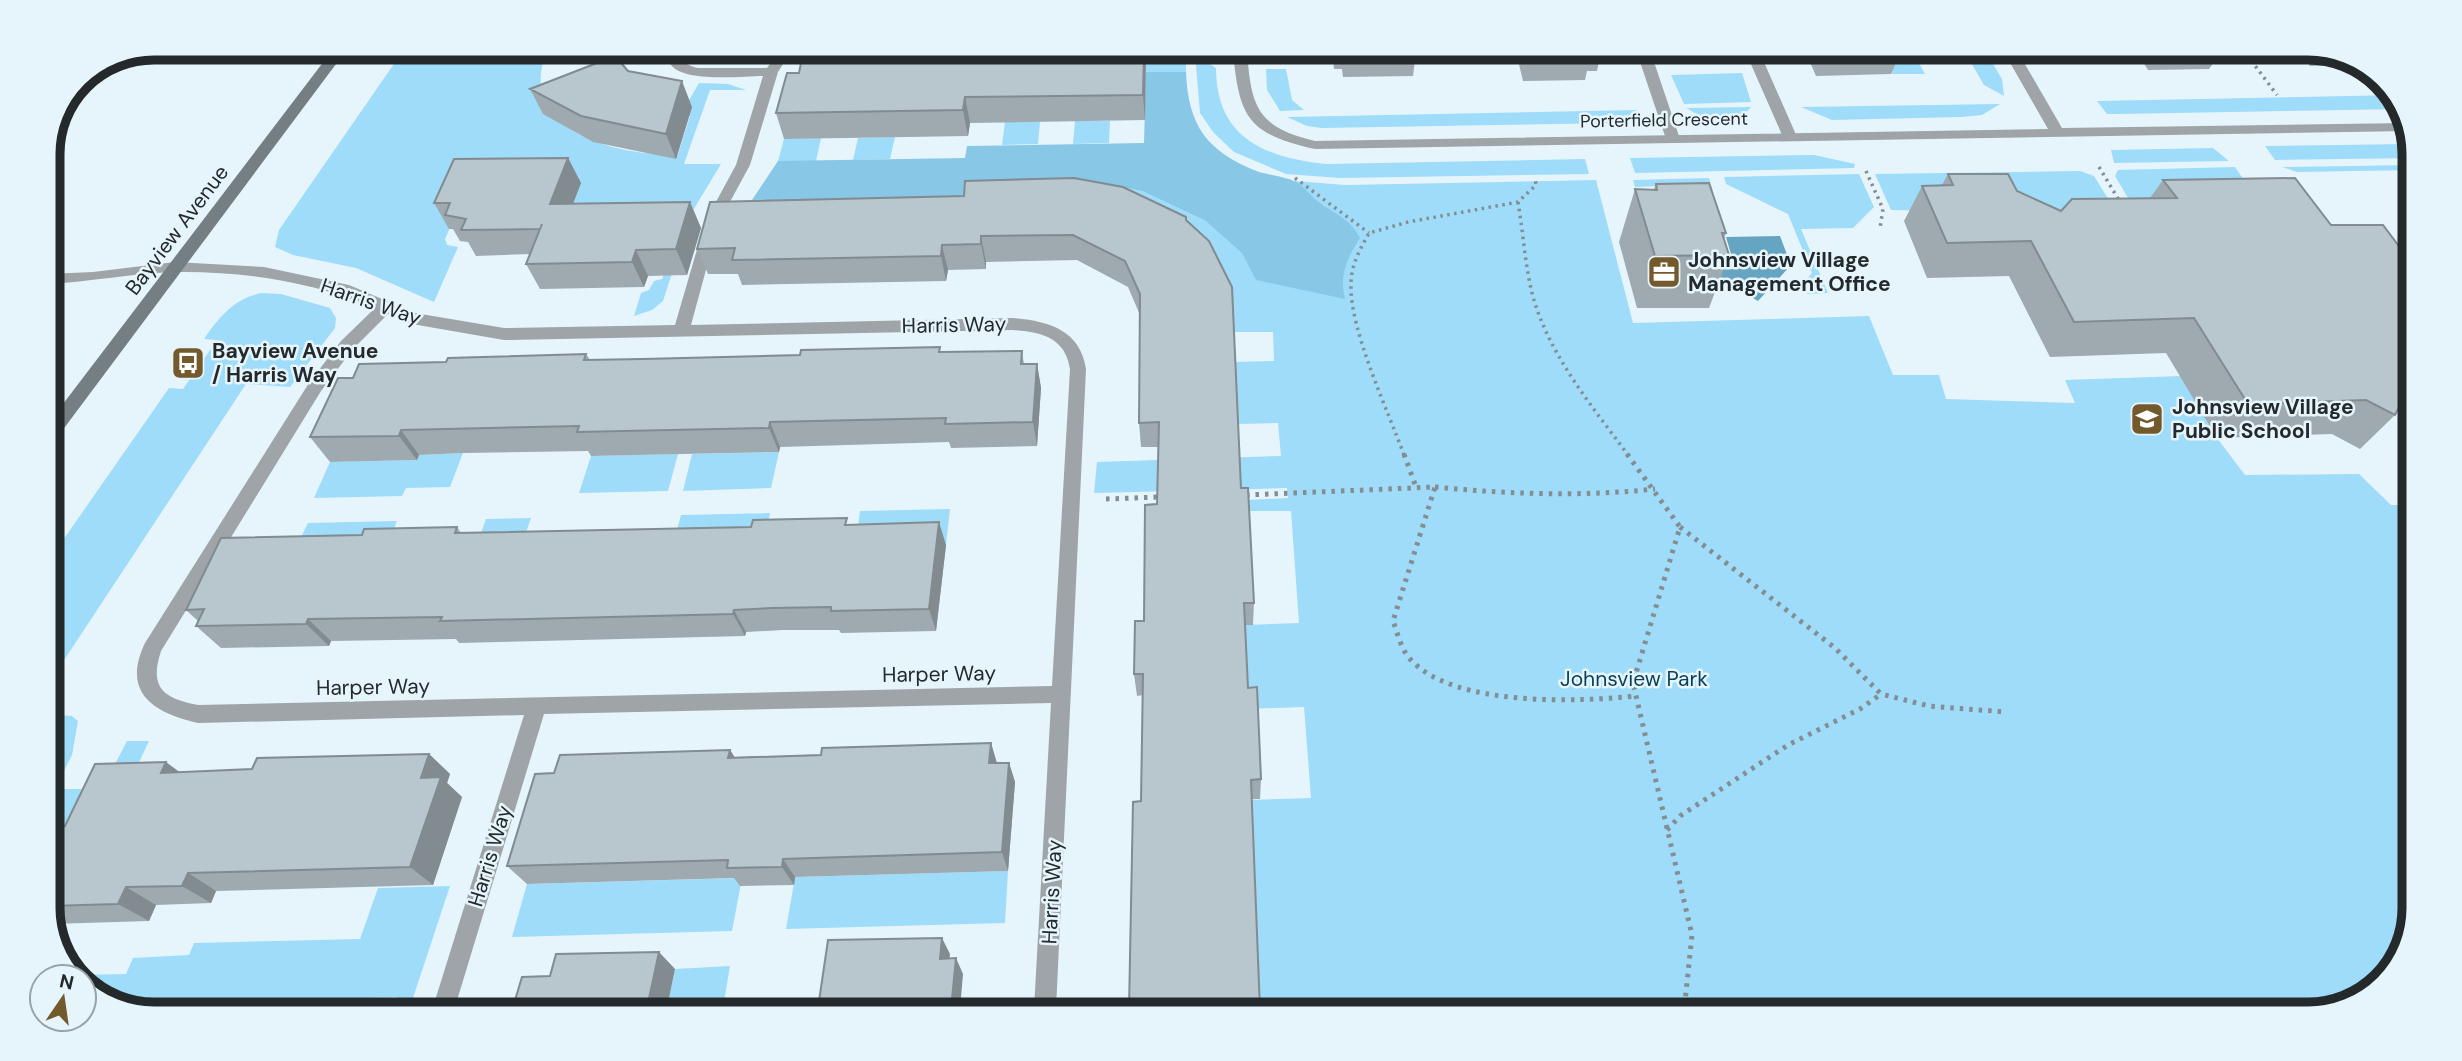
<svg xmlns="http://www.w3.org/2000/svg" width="2462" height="1061" font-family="'DM Sans',sans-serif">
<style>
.green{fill:#9edcfa}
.forest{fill:#88c7e5}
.water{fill:#66a5c2}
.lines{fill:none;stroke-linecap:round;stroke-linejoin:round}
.path-far1{stroke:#838d92;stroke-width:3.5;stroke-dasharray:2.5 4.5;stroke-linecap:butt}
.path{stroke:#838d92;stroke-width:5;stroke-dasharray:3.5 6;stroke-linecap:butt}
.service{fill:#9ea4a7;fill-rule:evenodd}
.minor{fill:#9ea4a7;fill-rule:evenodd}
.secondary{fill:#757e83;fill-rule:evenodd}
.wall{fill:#9eaab0}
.shaded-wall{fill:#818b90}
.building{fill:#b8c6cd;stroke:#818b90;stroke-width:2}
.labels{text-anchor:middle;stroke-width:5;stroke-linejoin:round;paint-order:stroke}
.far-street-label{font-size:18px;fill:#24292c;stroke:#e6f5fc}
.street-label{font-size:21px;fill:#24292c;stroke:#e6f5fc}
.poi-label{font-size:21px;font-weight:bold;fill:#24292c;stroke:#e6f5fc;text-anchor:start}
.park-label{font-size:21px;fill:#083f54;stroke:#e6f5fc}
.rim{fill:none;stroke:#24292c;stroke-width:9}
</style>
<rect width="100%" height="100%" fill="#e6f5fc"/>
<path class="green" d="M405,48L548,49C512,130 617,157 678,154L690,116L686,113L688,102L699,83L728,84L746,90H710L684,164H721L692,212L663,301L652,310L634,316L641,293L649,290L654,281L662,279L665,271L572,206L579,185L479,162L445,239L447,245L458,247L434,302L356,268L293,255L275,247L279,230Z
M1135,52H1186V72H1146Z
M1195,54L1216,68C1216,138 1265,158 1327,164L1585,159L1589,174L1340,178L1286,174L1234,152L1213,132L1200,113Z
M1881,54H1914L1925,74H1892Z
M1966,54H1987L2002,79L2004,96L1984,85Z
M1266,69H1286L1292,100L1304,110L1280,111L1267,90Z
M1742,73L1751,102L1684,104L1671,75Z
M2397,95L2402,109L2117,114H2107L2097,101Z
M2000,104L1982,115L1961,117L1832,120L1801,107Z
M1751,107C1733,129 1707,121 1686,108Z
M1637,110L1621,123L1321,128L1307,126L1287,117Z
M1075,121H1110L1109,143L1073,144Z
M1005,122H1040L1038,144L1002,145Z
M895,137L890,159L853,160L858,138Z
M821,138L816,161H778L784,139Z
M2407,144L2414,158L2275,160L2265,146Z
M2213,148L2229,161L2114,163L2111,150Z
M1814,155L1855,164L1854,168L1635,173L1630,158Z
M2414,165V170L2297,172L2282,167Z
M2235,167L2258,201L2131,203L2115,176L2118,170Z
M2080,171L2094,176L2112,205H2074L2052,213L1891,210L1875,174Z
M1859,174L1874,207L1853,228L1801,229L1828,293L1808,294L1799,288L1812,273L1788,214L1726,184L1724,177Z
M1709,178L1713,191L1700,204L1684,185L1635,187L1633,180Z
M1079,179L1142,191L1206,221L1295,181L1345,185L1596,180L1633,323L1869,316L1893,375H1939L1946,399L2075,403L2065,380L2181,376L2217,438L2245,475L2359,474L2391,505H2411L2407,948L2368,996L2309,1014L1259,1010L1251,800L1311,798L1304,707L1247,709L1244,625L1299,623L1291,511H1248L1247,500L1288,498L1287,488L1094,493L1097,462L1281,456L1278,423L1237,424L1234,362L1274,361L1273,332H1233Z
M261,293L281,294L330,308L336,318L335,328L290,387L246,384L47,686V563L169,388L183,389L217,340L204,339C219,317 234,299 261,293Z
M779,452L771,488L683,491L692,454Z
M463,453L450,487L406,488L402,496L314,498L330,462L417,460L419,455Z
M678,454L668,491L579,493L591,456Z
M950,509L946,545L855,548L860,511Z
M770,513L762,550L671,552L681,515Z
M531,518L518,555L473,556L486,519Z
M397,521L382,558L290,560L308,523Z
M47,714L72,716L78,721L72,755L55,789H102L127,741H149L135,771L48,907Z
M1008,871L1005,923L786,929L795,877Z
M742,878L732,931L512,937L527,884Z
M450,886L410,1007H395L397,997L226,1002L224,1006H113L84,983V977L73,975L126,974L133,958L189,955L194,943L360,939L378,888Z
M730,966L723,1008H667L675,969Z"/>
<path class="forest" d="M1146,72H1186C1188,126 1207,152 1259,172C1270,175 1286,177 1296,182C1305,187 1311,197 1320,203C1337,215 1350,219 1360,238C1347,258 1339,275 1345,299L1256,280L1242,253L1206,221L1142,191L1079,179L972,199L786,202L752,200L778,161L965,158L967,146L1144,143Z"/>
<path class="water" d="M1780,236L1791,265L1758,301L1708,273L1731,254L1726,237Z"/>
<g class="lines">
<path class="path-far1" d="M2247,55L2277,95
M2099,167L2120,202
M1866,171L1883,209L1880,228
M1295,178L1369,233
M1518,202C1523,232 1525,264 1532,293C1548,354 1592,406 1628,455
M1404,455C1388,411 1349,328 1351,284C1351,265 1360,249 1369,233L1408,222L1518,202L1536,185L1535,177"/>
<path class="path" d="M1404,454L1416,487
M1627,454L1680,527L1633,683L1692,935L1684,1011
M1435,487C1509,494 1580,497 1655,489
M1246,495L1435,487L1393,621C1398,634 1401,650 1411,660C1454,707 1578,702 1636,696
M1106,499L1160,497
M1680,527L1835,648L1881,694L1929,706L2006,712
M1667,830L1680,816L1788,745L1860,709L1881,694"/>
<path class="service" d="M1637,53H1651L1680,139L1678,142L1673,143L1666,139Z
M1746,53H1760L1797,137L1795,140H1785L1783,137Z"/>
<path class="minor" d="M667,49H680C682,61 685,65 698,68H767C776,54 786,49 803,50L783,64L778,72L750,165L719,222L691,325L1012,318C1047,321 1080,329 1086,369L1056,1009H1034L1051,703L544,714L455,1007H433L524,715L198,723C154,713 121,693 145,643L309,383L341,341L375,308C313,282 243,271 176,272C133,273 90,282 47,284V274L93,272L175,262L264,267L349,285L415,313L504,328L675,325L705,222L736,165L763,76C742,76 685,83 671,65C668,61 668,54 667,49ZM388,314L412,324L504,340L1012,330C1041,332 1065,337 1070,369L1052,686L198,705C163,698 149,688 161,651L321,391L353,349Z
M1233,51H1247C1251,107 1257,127 1315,141L2048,129L2005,54H2019L2062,128L2406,123L2409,131L1315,149C1248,134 1239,118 1233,51Z"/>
<path class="secondary" d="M334,48H348L53,443L47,444V425Z"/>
</g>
<path class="wall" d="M537,49H622L538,50Z
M877,50L1146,51L1145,120L970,123L968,136L784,139L776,113L799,73L875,62Z
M1332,52H1416L1413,76L1343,77L1342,69H1334Z
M1516,52H1601L1597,71H1587L1585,80L1523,81Z
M1806,53L1900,54L1891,74L1816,76Z
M2123,54L2219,55L2209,69L2148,70L2143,62H2128Z
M2301,55H2349L2361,65L2310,66Z
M628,71L692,107L676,159L593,142L543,114L530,89Z
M568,158L581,183L573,204L690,202L701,228L687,275L648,276L644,287L540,289L526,264L530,254L476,256L468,242L460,241L453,229H449L434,203Z
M1948,174L2017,191L2061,211L2150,198L2163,180L2395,415L2360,449L2332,434L2217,438L2166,353L2050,357L2009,276L1927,278L1904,221L1922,186L1942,185Z
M1656,184L1726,233L1724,239L1729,255L1709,308H1637L1619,242L1635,189H1654Z
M1186,220L1241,488L1254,603L1253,625H1245L1248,688L1261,779L1260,799L1141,801L1143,695L1137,696L1134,674L1144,621L1157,504L1158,447H1141L1139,423L1140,315L1128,287L1077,260L986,262V269L948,270L946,281L742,285L738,274H708L697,249Z
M1022,351L1024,364H1037L1041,388L1037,446L951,448L949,442L780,447L779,452L591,456L588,451L463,453L419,455L417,460L330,462L310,437L353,378L446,362L586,354L590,360Z
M850,525L946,545L936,631L841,633L839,630H783L746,632L745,636L459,643L456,639L331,641L329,646L221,648L196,626L198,621L186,610L362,535L457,527L461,533Z
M991,743L997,763H1009L1015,782L1008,871L795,877L794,885L740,886L734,878L527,884L507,866L554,773L730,750L734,757L821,755Z
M429,754L450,774L447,783L462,797L433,885L216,891L211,903L156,905L149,921L51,924L48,915V827L65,826L180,772L252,769Z"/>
<path class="shaded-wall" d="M1144,51H1146L1145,120L1143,95Z
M682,81L692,107L676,159L666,134Z
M965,97L970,123L968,136L963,110Z
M568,158L581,183L563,229L550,204Z
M690,202L701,228L687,275L676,249Z
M981,236L986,262V269L981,244Z
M942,245L948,270L946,281L941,256Z
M636,250L648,276L644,287L632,262Z
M1037,364L1041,388L1037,446L1033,422Z
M770,422L780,447L779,452L769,428Z
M401,430L419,455L417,460L399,436Z
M939,522L946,545L936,631L929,609Z
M734,610L746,632L745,636L733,614Z
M308,619L331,641L329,646L306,624Z
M991,743L997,764L989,763Z
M730,750L743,770L728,758Z
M429,754L450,774L447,783L462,797L433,885L410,867L421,778Z
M166,762L193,782L161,773Z
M1009,763L1015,782L1008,871L1002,852Z
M783,859L795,877L794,885L782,867Z
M188,873L216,891L211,903L182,886Z
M126,887L156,905L149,921L118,904Z
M942,938L950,954L948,975L940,959Z
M659,952L675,969L667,1008H647Z
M956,958L963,974L960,1009H951Z"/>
<path class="building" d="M877,50L1144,51L1143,95L965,97L963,110L776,113L787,73H799L801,63L875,62Z
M1527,52H1591V54L1528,55Z
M615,56L628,71L682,81L666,134L581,116L530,89Z
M568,158L550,204L690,202L676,249L636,250L632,262L526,264L542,224L540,229L461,230L466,219L445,215L450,203H434L454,159Z
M1948,174H2008L2017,191L2061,211L2072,199L2177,198L2163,180L2295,178L2331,225H2383L2413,265L2412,383L2395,415L2366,400L2248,404L2194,318L2074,322L2031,241L1947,243L1922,186L1953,185Z
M1074,178L1123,187L1186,217V220L1209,241L1232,287L1241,488H1248L1254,603H1244L1248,688L1257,687L1261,779L1251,780L1260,1010L1129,1009L1133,802L1141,801L1143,674H1134L1135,621H1144L1145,505L1157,504L1159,422L1139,423L1140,294L1125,261L1073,235L981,236V244L942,245L941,256L732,260L735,248L697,249L710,202L964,196L965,181Z
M1709,183L1726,233H1722L1729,255L1655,256L1635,189L1657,190L1656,184Z
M940,347L939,352L1022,351L1021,364H1037L1033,422L945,424L946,418L770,422L769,428L577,432L579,426L446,429L401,430L399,436L310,437L338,378H353L359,364L446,362L448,358L586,354L584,360L643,359L800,355L801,350Z
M847,518L845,525L939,522L929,609L831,611V607L772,608L734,610L733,614L440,621L442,617L308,619L306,624L196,626L204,609L186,610L221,538L362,535L364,529L457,527L455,533L751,527L753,520Z
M991,743L989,763H1009L1002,852L783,859L782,867L727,868L728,860L507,866L535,774L554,773L560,755L730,750L728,758L821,755L822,748Z
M429,754L421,778L441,777L410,867L188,873L182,886L126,887L118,904L48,906V827L65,826L95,764L166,762L161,773L252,769L257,758Z
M942,938L940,959L956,958L951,1009L818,1008L828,940Z
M659,952L647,1008L513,1007L522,977L550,976L556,954Z"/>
<defs>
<symbol id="office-square" viewBox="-11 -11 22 22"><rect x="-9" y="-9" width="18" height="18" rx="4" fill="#73592b" stroke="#e6f5fc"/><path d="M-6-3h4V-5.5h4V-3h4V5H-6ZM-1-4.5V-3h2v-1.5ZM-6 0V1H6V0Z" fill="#fff"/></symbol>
<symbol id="bus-square" viewBox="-11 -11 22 22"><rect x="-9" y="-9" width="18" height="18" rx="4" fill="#73592b" stroke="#e6f5fc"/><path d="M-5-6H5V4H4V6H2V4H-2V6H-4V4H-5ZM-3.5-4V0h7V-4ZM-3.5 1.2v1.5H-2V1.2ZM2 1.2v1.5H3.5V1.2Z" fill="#fff"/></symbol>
<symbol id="school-square" viewBox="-11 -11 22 22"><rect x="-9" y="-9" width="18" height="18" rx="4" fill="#73592b" stroke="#e6f5fc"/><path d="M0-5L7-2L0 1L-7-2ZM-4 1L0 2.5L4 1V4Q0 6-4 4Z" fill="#fff"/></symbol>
</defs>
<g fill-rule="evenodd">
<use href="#office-square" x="1645" y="253" width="38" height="38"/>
<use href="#bus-square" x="169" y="344" width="38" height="38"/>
<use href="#school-square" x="2128" y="400" width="38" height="38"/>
</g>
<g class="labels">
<g class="far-street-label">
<text transform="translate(1664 120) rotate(-1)" y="6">Porterfield Crescent</text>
</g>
<g class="street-label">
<text transform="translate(177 230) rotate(-53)" y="7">Bayview Avenue</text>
<text transform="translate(371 302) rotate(19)" y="7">Harris Way</text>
<text transform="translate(954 325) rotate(-1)" y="7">Harris Way</text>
<text transform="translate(939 674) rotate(-1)" y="7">Harper Way</text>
<text transform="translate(373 687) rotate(-1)" y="7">Harper Way</text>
<text transform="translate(490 856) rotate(-73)" y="7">Harris Way</text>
<text transform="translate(1052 892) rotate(-87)" y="7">Harris Way</text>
</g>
<g class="poi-label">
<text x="1688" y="267">Johnsview Village<tspan x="1688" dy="24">Management Office</tspan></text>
<text x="212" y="358">Bayview Avenue<tspan x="212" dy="24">/ Harris Way</tspan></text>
<text x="2172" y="414">Johnsview Village<tspan x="2172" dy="24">Public School</tspan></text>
</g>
<g class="park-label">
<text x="1634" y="686">Johnsview Park</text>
</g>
</g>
<path d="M0 0H2462V1061H0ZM154 60H2308A94 94 0 0 1 2402 154V908A94 94 0 0 1 2308 1002H154A94 94 0 0 1 60 908V154A94 94 0 0 1 154 60Z" fill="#e6f5fc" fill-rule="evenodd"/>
<path class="rim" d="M154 60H2308A94 94 0 0 1 2402 154V908A94 94 0 0 1 2308 1002H154A94 94 0 0 1 60 908V154A94 94 0 0 1 154 60Z"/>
<g transform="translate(63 998) rotate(13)"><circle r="33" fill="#e6f5fc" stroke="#98a3a9" stroke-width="2"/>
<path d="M0-5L12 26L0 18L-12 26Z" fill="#73592b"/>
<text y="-10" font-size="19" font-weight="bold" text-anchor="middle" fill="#24292c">N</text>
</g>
</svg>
